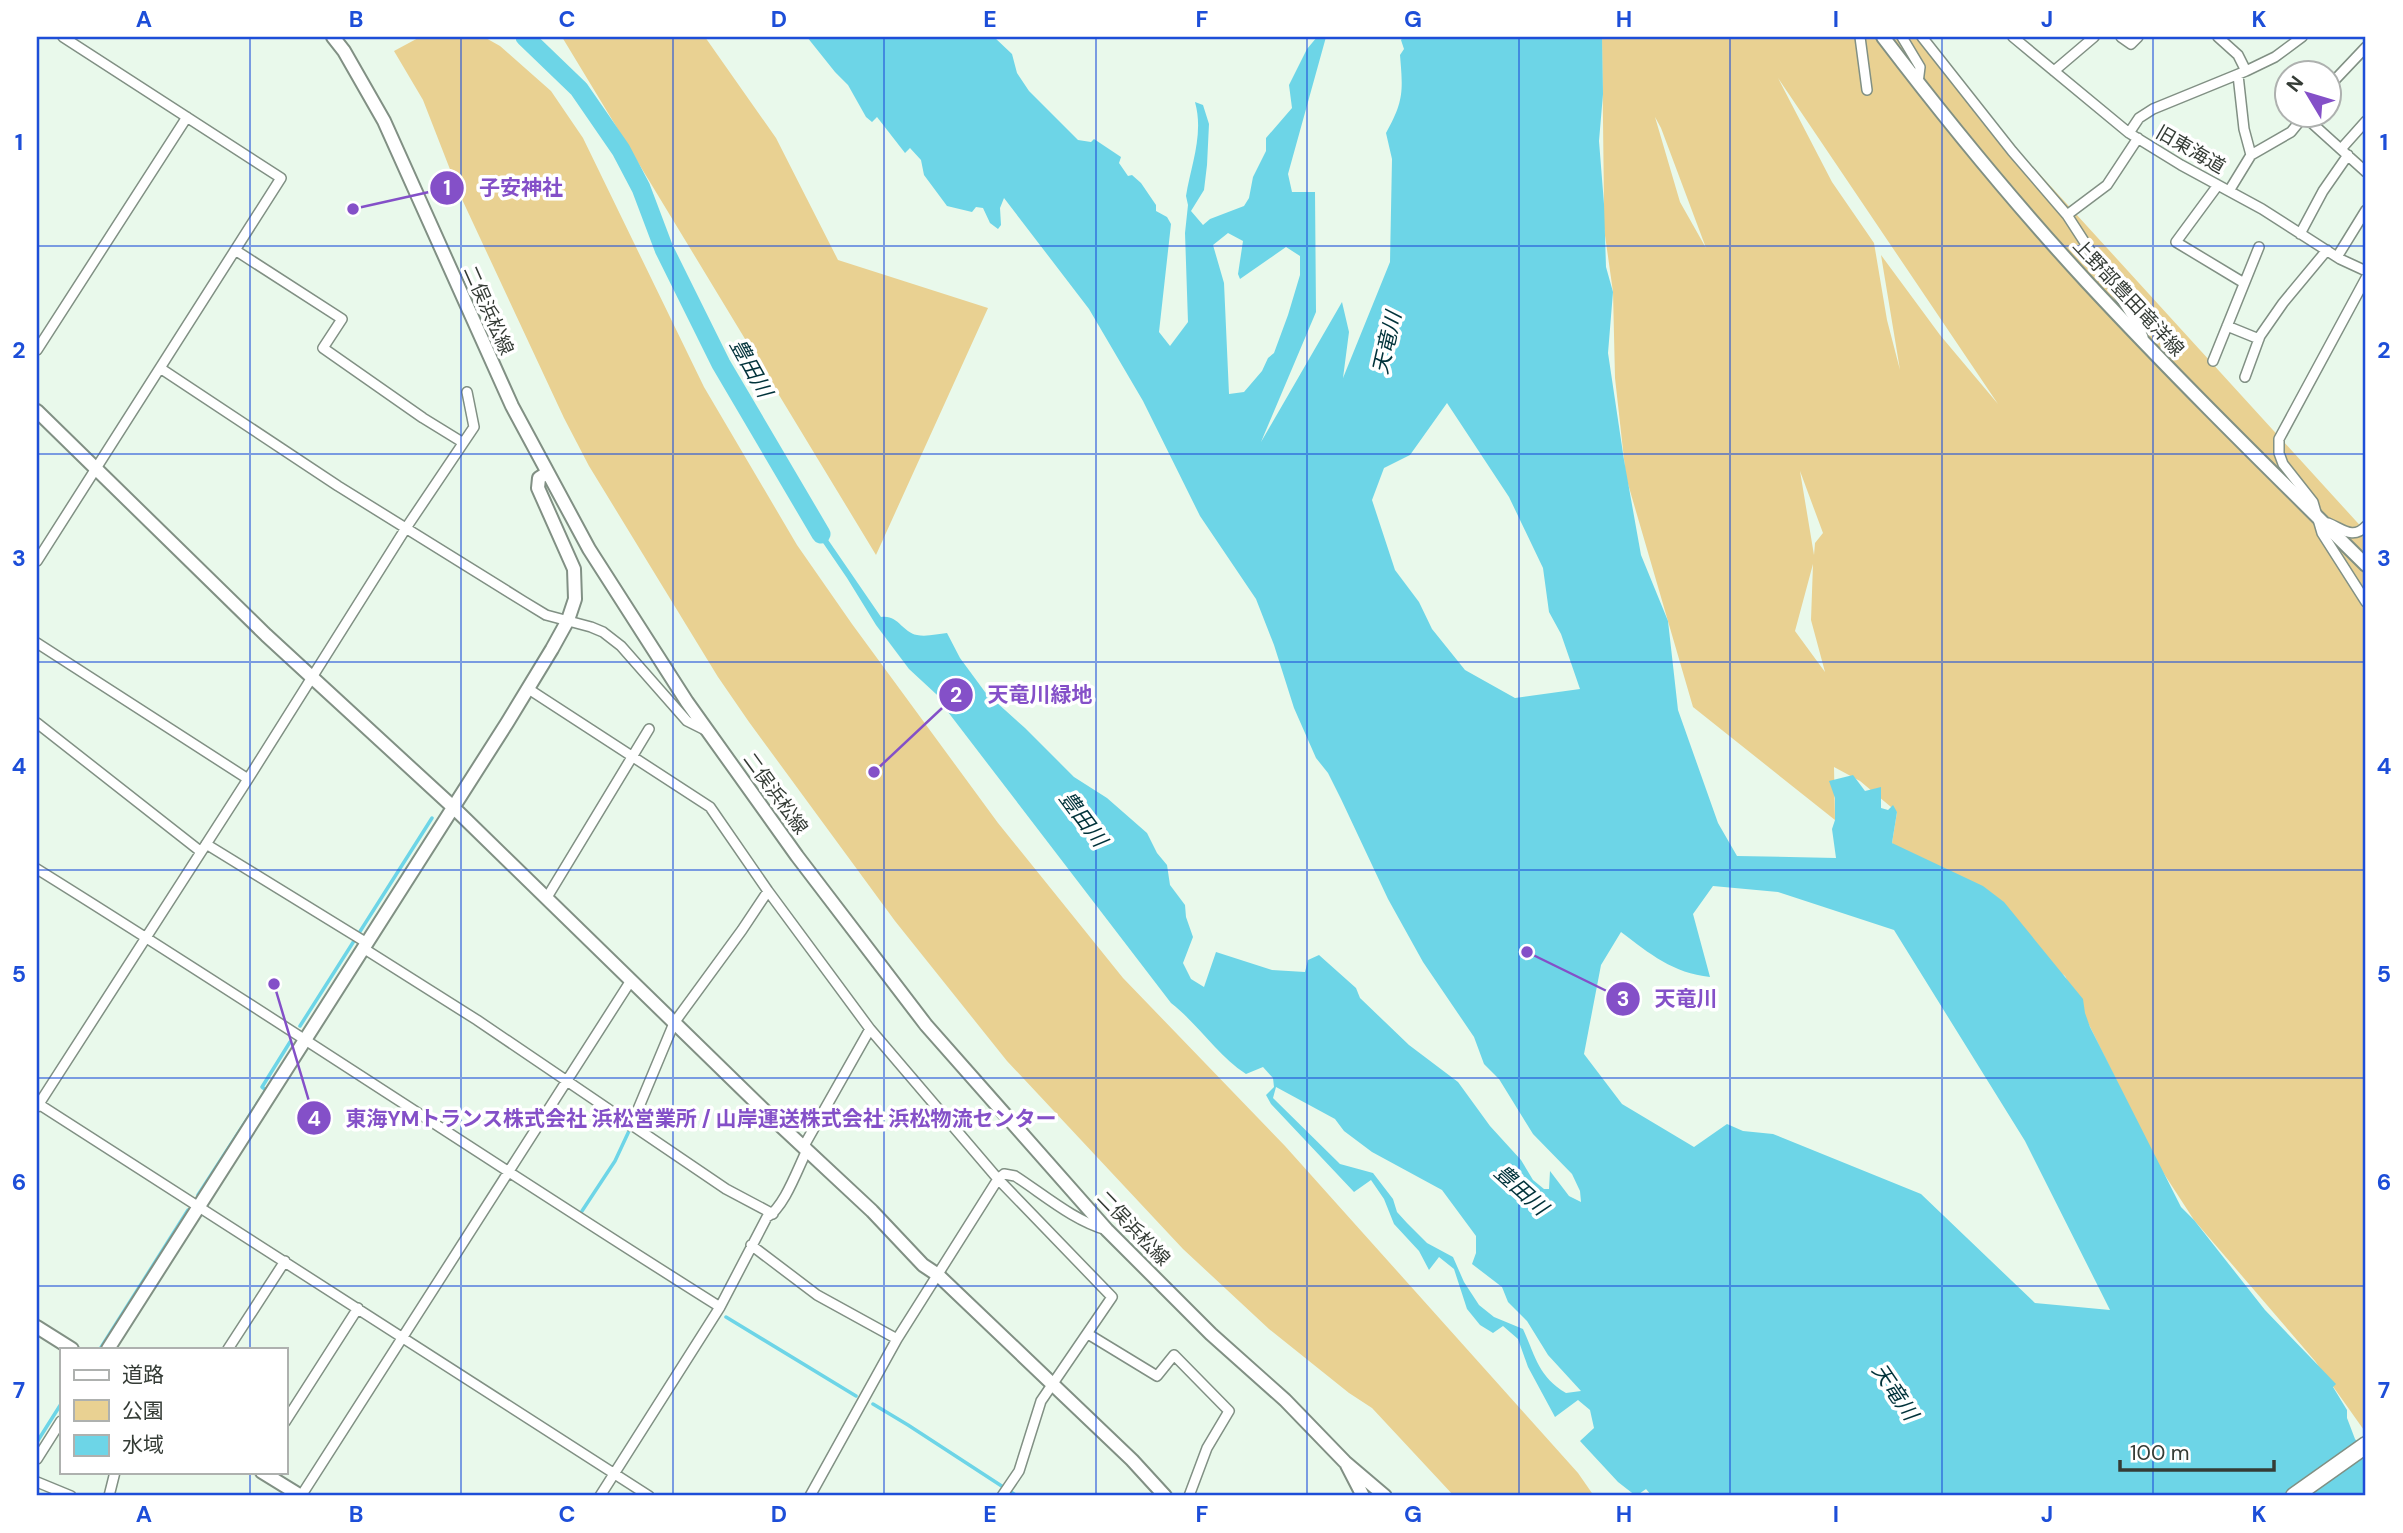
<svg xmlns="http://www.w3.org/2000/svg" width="2403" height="1533" font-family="'DM Sans','Noto Sans JP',sans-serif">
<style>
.green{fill:#e9d192;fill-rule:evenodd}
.water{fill:#6dd5e7;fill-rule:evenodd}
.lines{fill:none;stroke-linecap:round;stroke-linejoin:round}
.stream{stroke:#6dd5e7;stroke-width:3.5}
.river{stroke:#6dd5e7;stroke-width:19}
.street-casing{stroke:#819084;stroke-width:12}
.secondary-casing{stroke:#819084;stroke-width:16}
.highway-casing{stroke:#819084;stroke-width:19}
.street{stroke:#fff;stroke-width:9}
.secondary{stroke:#fff;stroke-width:12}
.highway{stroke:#fff;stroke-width:16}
.grid{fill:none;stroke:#1d4ed8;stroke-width:2;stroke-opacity:0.55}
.labels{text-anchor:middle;stroke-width:7;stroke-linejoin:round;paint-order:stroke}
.street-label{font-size:19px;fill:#353c36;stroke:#fff}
.water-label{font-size:21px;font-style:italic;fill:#00323a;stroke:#fff}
.leader{fill:none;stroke:#8450c8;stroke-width:2.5}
.callout-dot{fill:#8450c8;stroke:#fff;stroke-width:2.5}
.mark-label{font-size:21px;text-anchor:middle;font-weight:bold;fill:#fff}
.callout-label{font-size:21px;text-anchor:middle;font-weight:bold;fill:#8450c8;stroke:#fff;stroke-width:7;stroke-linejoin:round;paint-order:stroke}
.neatline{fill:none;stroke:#1d4ed8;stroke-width:2.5}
.grid-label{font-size:23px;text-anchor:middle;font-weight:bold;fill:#1d4ed8}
</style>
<rect width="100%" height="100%" fill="#e9f9eb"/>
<path class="green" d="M420,37H484L500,46L551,91L583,138L704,387L797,545L852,624L998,823L1123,978L1285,1146L1578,1473L1594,1496H1454L1372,1408L1349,1393L1269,1329L1183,1249L1007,1061L895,921L749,722L718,677L589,466L564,418L460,195L423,100L394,51Z
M562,37H705L776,138L838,260L988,308L876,555Z
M1602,37H1920L1962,89L2366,532V1433L2315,1361L2194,1220L2157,1163L2065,976L1892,843L1897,812L1860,781L1834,767L1835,820L1693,707L1626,477L1615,378L1613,292L1602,214L1604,204ZM1778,78L1998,404L1940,335L1881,255L1900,370L1887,320L1874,243L1832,182ZM1655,117L1661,128L1706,248L1680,202ZM1800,471L1823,533L1815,543L1814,555ZM1813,564L1811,620L1825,672L1795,631Z"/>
<path class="water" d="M807,37H994L1012,54L1017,73L1029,91L1078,140L1091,142L1094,139L1121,157L1119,163L1128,176L1132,175L1141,183L1156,205V211L1167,217L1171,224L1159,332L1170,346L1188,322L1185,233L1188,205L1186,196C1191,165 1204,134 1195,102L1203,105L1209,124L1207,165L1204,190L1191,211L1203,225L1210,219L1244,206L1249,198L1253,177L1266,151V138L1292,108L1289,85L1307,49L1317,37H1326L1288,174L1292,192H1315L1316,312L1261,442L1342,302L1349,332L1343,378L1390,262L1392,159L1386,133C1404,101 1403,91 1400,55L1404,49L1401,40L1403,37H1602L1603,94L1599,141L1604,204L1606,267L1613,292L1608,353L1624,460L1641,555L1668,621L1678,710L1718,823L1737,856L1836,858L1832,829L1835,820V798L1829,781L1853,775L1865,791L1881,787V808L1888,810L1893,805L1897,812L1892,843L1983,886L2004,902L2083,999L2085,1013L2090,1027L2181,1207L2194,1220L2265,1310L2336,1384L2333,1387L2347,1410V1418L2355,1439L2366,1453V1496H1652L1646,1489L1636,1496L1618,1482L1580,1441L1594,1428L1590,1410L1578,1400L1555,1417L1528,1367L1518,1339L1503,1326L1493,1333L1480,1325L1467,1309L1454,1269L1439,1257L1429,1270L1419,1251L1394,1224L1384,1199L1371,1180L1354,1192L1271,1104L1266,1095L1274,1087L1273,1078L1263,1067L1246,1074C1217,1055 1198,1024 1171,1003L948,712L949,706L909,669L876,625L847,578L806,518L809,512L881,617C898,614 902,632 917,635C926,637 938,634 947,633L960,658L985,692L1025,728L1074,777L1107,798L1147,833L1157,853L1167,865L1170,885L1185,905L1186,917L1193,937L1183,963L1191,979L1204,987L1216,952L1272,970L1305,972L1308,960L1319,955L1356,988L1360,998L1409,1045L1458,1082L1490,1126L1521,1160L1533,1180L1544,1189H1549L1550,1171L1569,1196L1581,1202L1580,1191L1572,1174L1533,1134L1499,1079L1484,1064L1474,1037L1423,962L1388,899L1341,799L1328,773L1316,758L1294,708L1274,645L1256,599L1200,516L1143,401L1089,309L1004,198L1000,208L1001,225L998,229L990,223L983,208L976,207L972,212L947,206L924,175L921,160L910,148L905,153L877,117L872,122L866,117L848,85L835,72ZM1228,233L1243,241L1238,274L1240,279L1286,247L1300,256V275L1288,315L1274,353L1268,358L1262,371L1244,392L1229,394L1224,283L1213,245ZM1447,403L1509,497L1543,568L1549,612L1561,634L1580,689L1515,698L1465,670L1432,629L1419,602L1395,570L1372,500L1384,468L1410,455ZM1713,886L1778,892L1894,930L2025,1141L2110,1310L2035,1303L1921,1194L1773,1134L1743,1131L1727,1124L1694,1147L1622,1104L1584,1054L1601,965L1621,932C1650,954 1673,973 1710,977L1693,914ZM1276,1087L1335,1119L1344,1131L1372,1152L1442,1190L1476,1236V1253L1472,1264L1502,1287L1508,1302L1527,1321L1548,1355L1581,1391L1566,1393C1538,1376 1536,1357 1523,1329L1494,1317L1479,1305L1464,1282L1453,1257L1427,1243L1407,1223L1397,1212L1393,1199L1373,1173L1340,1164L1273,1098Z"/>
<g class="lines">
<path class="stream" d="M300,1026L432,818
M198,1195L266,1090L262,1087L290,1042
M582,1211L615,1161L629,1131
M726,1317L856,1396
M100,1349L188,1210
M873,1404L908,1425L1017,1496
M37,1442L61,1404"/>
<path class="river" d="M525,37L579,89L621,150L641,188L664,249L721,364L821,534"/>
<defs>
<path id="street" d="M1860,37L1867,90
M1902,37L1920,67L1918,83
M1922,37L2012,151L2067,215L2135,320L2143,337
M2013,37L2129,133L2181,165L2262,209L2340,259L2366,271
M2121,37L2131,44L2138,37
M2218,37L2238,55L2246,71
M2054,71L2094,37
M2238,75L2244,129L2251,155
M2330,85L2366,47
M2304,116L2366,172
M2129,133L2139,118L2153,109L2246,71L2275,57L2302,37
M2341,149L2366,121
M2218,185L2176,242L2244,283
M2229,191L2251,155L2291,132L2304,116
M2067,215L2107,185L2138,138
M2300,234L2323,191L2348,155
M235,250L342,319L323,348L423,418L462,442
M2337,257L2366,210
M2366,278L2279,439V453L2283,464L2313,502L2322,533L2366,602
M2227,326L2259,339
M37,350L187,117
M2213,361L2259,247
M160,368L338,486L523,601L546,615L591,627L603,632L621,646L687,721L707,731
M2245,377L2260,336L2283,303L2327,250
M2328,523C2343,529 2353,540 2366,526
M37,561L281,178L63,37
M37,643L248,779
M527,688L710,807L768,891L870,1029L998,1179L1112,1297L1041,1401L1019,1471L1002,1496
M37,723L200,851
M206,844L367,943
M37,869C267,1012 491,1163 720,1307
M546,899L649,729
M363,948L477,1020L726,1189L773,1214
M37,1103L649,1496
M37,1107L248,779L406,528L474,427L467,392
M631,1126L674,1023L742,930L768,891
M751,1245L817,1295L897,1339
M1088,1334L1157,1376L1174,1355L1229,1411L1207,1448L1189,1496
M228,1349L285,1261
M285,1422L358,1308
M37,1459L61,1421
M37,1482L71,1496
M109,1496L115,1472
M301,1496L630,982
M600,1496L720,1307L767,1217C784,1208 798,1168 807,1150L805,1144L870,1029
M810,1496L897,1339L998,1179L1004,1174L1015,1176C1043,1194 1074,1221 1107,1230"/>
<path id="secondary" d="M333,37L344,51L384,121L512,406L589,549L687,702L797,856L926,1025L1107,1230L1211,1334L1285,1400L1345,1462L1385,1496
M1883,37C1947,121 2015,204 2087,282C2177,379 2272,472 2366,565
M37,411L266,635L453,807L768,1114L872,1211L923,1265L938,1275L1132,1460L1165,1496
M37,1327L72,1349
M108,1349L507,723L552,649L568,620L575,599L574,569L538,488L539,478L547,473
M1347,1465L1363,1496
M262,1472L301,1496"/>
<path id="highway" d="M2294,1496L2366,1445"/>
</defs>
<use href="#street" class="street-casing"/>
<use href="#secondary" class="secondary-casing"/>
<use href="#highway" class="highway-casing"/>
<use href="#street" class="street"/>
<use href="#secondary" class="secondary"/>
<use href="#highway" class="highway"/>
</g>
<path class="grid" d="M250,37V1349M461,37V1496M673,37V1496M884,37V1496M1096,37V1496M1307,37V1496M1519,37V1496M1730,37V1496M1942,37V1496M2153,37V1496M37,246H2366M37,454H2366M37,662H2366M37,870H2366M37,1078H2366M37,1286H2366M250,1472V1496"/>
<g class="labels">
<g class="street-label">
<text transform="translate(2191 149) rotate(30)" y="7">旧東海道</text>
<text transform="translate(2129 297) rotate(47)" y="7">上野部豊田竜洋線</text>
<text transform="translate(489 310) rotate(66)" y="7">二俣浜松線</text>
<text transform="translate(776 793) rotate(54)" y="7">二俣浜松線</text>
<text transform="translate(1134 1228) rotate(46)" y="7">二俣浜松線</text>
</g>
<g class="water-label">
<text transform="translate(1387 343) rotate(-77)" y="7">天竜川</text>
<text transform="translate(751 368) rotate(61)" y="7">豊田川</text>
<text transform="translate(1083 819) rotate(53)" y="7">豊田川</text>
<text transform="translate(1521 1190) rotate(42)" y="7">豊田川</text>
<text transform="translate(1895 1392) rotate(56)" y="7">天竜川</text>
</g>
</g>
<path class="leader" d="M353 209L447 188M874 772L956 695M1527 952L1623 999M274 984L314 1118"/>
<g class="callout-dot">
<circle cx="353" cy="209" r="7"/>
<circle cx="874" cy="772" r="7"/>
<circle cx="1527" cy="952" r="7"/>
<circle cx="274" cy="984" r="7"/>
<circle cx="447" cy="188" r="18"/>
<circle cx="956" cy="695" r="18"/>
<circle cx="1623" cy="999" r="18"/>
<circle cx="314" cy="1118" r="18"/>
</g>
<g class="mark-label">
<text x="447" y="195">1</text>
<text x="956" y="702">2</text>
<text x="1623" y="1006">3</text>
<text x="314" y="1126">4</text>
</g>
<g class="callout-label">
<text x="521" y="195">子安神社</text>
<text x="1040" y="702">天竜川緑地</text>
<text x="1686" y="1006">天竜川</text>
<text x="701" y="1126">東海YMトランス株式会社 浜松営業所 / 山岸運送株式会社 浜松物流センター</text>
</g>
<rect width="2403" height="1533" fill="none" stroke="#ffffff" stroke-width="77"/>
<rect x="60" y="1348" width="228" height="126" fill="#ffffff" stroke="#aeb1af" stroke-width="2"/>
<rect x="74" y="1370" width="35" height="10" fill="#ffffff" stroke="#aeb1af" stroke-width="2"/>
<text x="122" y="1382" font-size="21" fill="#353c36">道路</text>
<rect x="74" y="1400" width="35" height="21" fill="#e9d192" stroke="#aeb1af" stroke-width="2"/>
<text x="122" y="1418" font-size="21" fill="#353c36">公園</text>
<rect x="74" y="1435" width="35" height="21" fill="#6dd5e7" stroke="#aeb1af" stroke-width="2"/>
<text x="122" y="1452" font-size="21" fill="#353c36">水域</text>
<g transform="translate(2308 94) rotate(308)"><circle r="33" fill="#ffffff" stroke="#aeb1af" stroke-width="2"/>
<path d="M0-5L12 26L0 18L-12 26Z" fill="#8450c8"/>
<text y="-10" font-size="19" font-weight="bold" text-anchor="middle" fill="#353c36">N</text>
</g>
<path d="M2120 1460v10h154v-10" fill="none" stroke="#353c36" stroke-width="3.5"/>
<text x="2130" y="1460" font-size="21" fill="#353c36" stroke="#ffffff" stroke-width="5" paint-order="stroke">100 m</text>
<rect x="38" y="38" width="2326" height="1456" class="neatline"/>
<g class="grid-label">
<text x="144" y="27">A</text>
<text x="356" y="27">B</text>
<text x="567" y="27">C</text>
<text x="779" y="27">D</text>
<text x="990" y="27">E</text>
<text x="1202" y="27">F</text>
<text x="1413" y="27">G</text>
<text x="1624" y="27">H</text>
<text x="1836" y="27">I</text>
<text x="2047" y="27">J</text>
<text x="2259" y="27">K</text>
<text x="19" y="150">1</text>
<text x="2384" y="150">1</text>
<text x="19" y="358">2</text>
<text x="2384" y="358">2</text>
<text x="19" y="566">3</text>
<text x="2384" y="566">3</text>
<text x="19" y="774">4</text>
<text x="2384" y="774">4</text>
<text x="19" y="982">5</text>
<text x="2384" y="982">5</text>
<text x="19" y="1190">6</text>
<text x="2384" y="1190">6</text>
<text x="19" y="1398">7</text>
<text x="2384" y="1398">7</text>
<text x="144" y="1522">A</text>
<text x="356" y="1522">B</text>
<text x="567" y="1522">C</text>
<text x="779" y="1522">D</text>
<text x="990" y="1522">E</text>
<text x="1202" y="1522">F</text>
<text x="1413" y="1522">G</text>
<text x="1624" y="1522">H</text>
<text x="1836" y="1522">I</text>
<text x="2047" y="1522">J</text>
<text x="2259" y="1522">K</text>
</g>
</svg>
